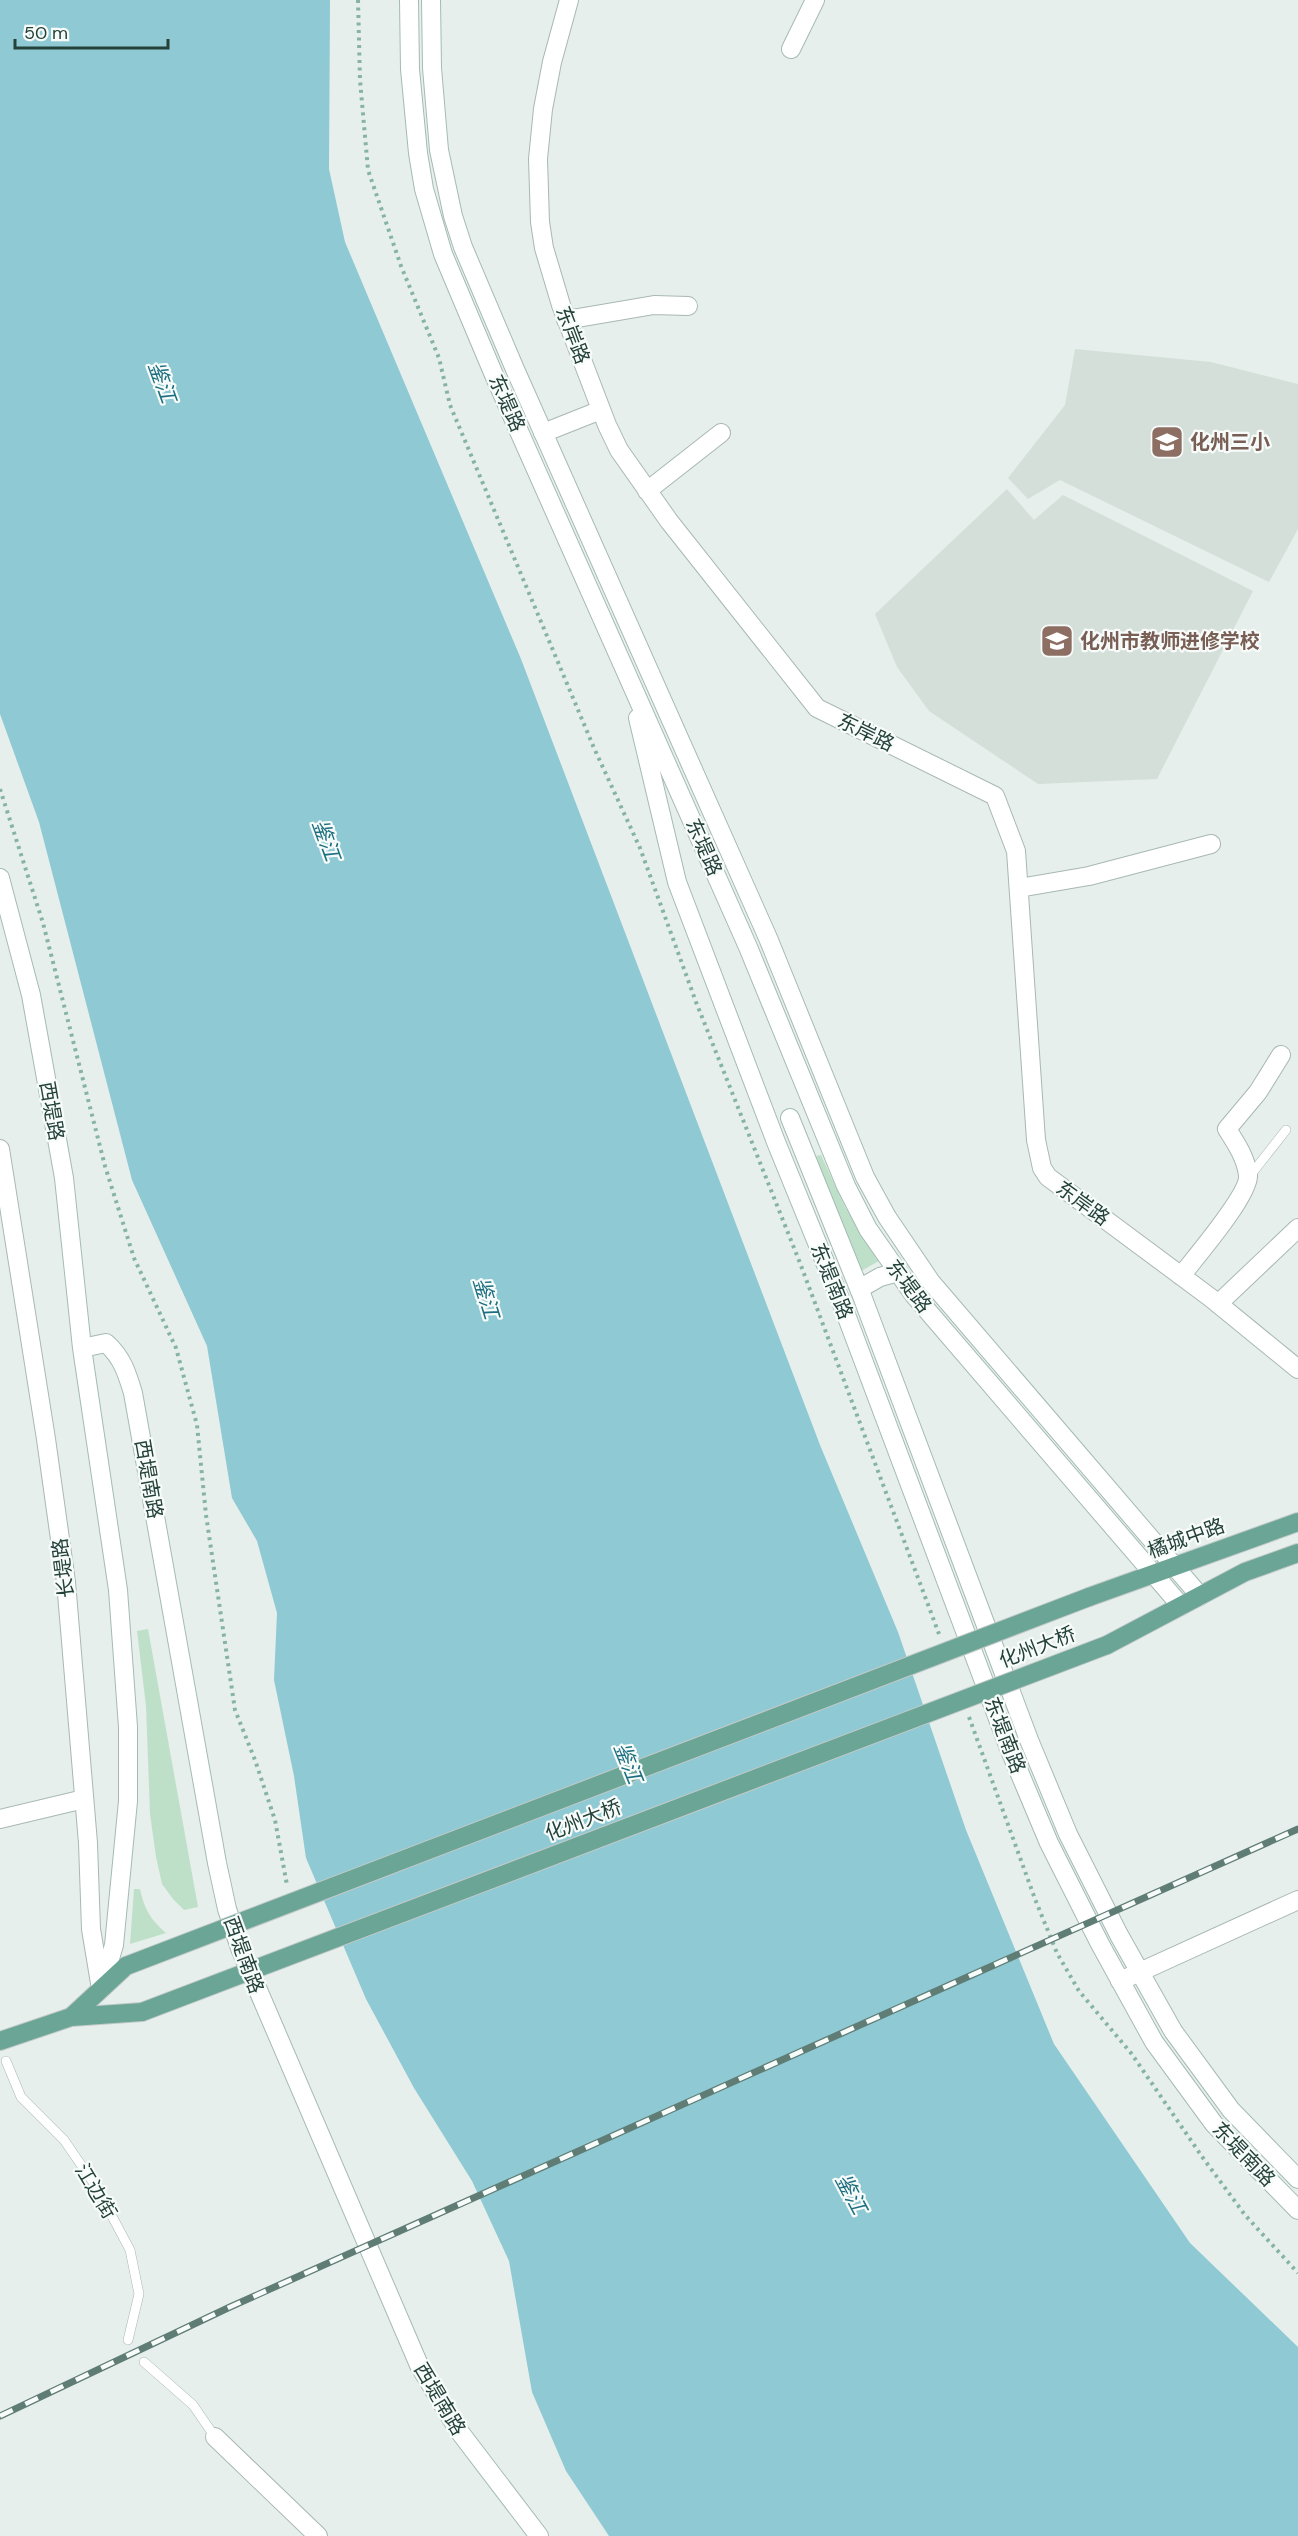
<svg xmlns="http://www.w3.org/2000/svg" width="1298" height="2536" font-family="'DM Sans','Noto Sans SC',sans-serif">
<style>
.built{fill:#d4dfda}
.green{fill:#bfe0c8}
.water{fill:#8ec9d4}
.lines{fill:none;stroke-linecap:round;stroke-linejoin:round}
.lane-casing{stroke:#a8b8b2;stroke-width:10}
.street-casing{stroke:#a8b8b2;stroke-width:20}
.secondary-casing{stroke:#a4bbb3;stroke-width:20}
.primary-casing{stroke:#c2cac8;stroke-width:20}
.path{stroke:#86b3a5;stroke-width:4;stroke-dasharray:3 4.5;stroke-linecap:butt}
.lane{stroke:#fff;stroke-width:9}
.street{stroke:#fff;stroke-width:18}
.secondary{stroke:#fff;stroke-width:18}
.primary{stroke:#6aa596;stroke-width:18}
.rail-casing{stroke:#5f7d75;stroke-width:7}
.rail{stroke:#f7fbf9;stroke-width:4.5;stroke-dasharray:14;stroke-linecap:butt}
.primary-bridge-casing{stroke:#c2cac8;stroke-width:20;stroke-linecap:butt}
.primary-bridge{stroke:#6aa596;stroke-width:18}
.labels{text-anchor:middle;stroke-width:4.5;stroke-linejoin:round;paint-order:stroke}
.street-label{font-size:20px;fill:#24423a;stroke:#f7fbf9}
.education-label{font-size:20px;font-weight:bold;fill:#785e54;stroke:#f7fbf9;text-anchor:start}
.water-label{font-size:21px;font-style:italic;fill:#1c6f80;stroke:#f7fbf9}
</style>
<rect width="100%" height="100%" fill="#e6efeb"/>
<path class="built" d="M1075,349L1211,362L1298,384V529L1269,582L1060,480L1028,499L1008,478L1065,405Z
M1007,489L1034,520L1063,495L1253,591L1157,779L1038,784L929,711L897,667L875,614Z"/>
<path class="green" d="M821,1155L845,1207L879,1261L861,1271L852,1255L816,1156Z
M148,1629L198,1907L184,1910L173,1899L162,1884L156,1857L150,1814L146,1706L137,1631Z
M134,1889H140C144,1909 151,1920 166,1933L130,1944Z"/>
<path class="water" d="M0,0H330L329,169L345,242L521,659L820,1445L898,1632L966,1830L1054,2044L1190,2243L1298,2347V2536H609L566,2471L532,2392L509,2261L472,2181L414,2088L366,1999L306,1858L294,1776L274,1680L277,1613L257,1541L232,1498L207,1346L132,1180L39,822L0,714Z"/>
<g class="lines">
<defs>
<path id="lane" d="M1249,1177L1286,1130
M6,2061L21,2097L64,2140L97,2188L130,2250L139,2294L128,2340
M144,2362L193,2405L215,2437"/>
<path id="street" d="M569,0L552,62L543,109L538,159L540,222L544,248L561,305L607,425L619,450L669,521L817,708L995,796L1016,851L1036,1140L1042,1168L1048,1177L1211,1298L1298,1369
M566,320L654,305L688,306
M543,433L601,410
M647,491L721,433
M1019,888L1089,876L1211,844
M0,1149L46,1439L66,1582L88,1843L91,1929L101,1989
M1181,1276C1195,1258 1250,1194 1248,1175C1246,1158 1236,1143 1227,1129L1258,1092L1281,1055
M1218,1304L1298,1228
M0,1819L84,1799
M1120,1981L1298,1900
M215,2437L318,2536"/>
<path id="secondary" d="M409,0L410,69L418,153L424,189L443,254L494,375L748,947L846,1186L868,1229L914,1295L1181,1606
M431,0L432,68L439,150L453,216L463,247L514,367L768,938L865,1177L887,1217L931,1282L1200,1596
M791,49L815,0
M638,718L677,882L776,1142L842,1304L1009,1748L1049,1843L1100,1944L1154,2042L1214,2124L1298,2210
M0,878L31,995L64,1178L82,1348L118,1590L128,1727V1801L114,1945L101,1989
M790,1118L862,1296L1029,1740L1068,1834L1119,1935L1173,2031L1231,2110L1298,2179
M859,1289L880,1277L898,1272
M82,1348L106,1343C122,1357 127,1373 133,1393L217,1863L227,1909L240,1948L419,2365L459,2431L539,2536"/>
<path id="primary" d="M1089,1597L1298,1522
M1107,1645L1245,1572L1298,1553
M71,2017L126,1966
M0,2041L71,2017L142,2012"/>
</defs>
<use href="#lane" class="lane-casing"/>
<use href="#street" class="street-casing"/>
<use href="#secondary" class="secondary-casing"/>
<use href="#primary" class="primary-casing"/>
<path class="path" d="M358,0L360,80L368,170L401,266L439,358L450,405L594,748L640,848L696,1002L800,1263L939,1634
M0,789L43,923L105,1166L134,1258L176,1348L197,1425L206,1515L235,1710L255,1760L275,1820L287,1885
M969,1717L1035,1899L1057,1953L1079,1991L1131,2053L1203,2158L1245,2215L1298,2273"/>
<use href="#lane" class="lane"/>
<use href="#street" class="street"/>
<use href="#secondary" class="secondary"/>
<use href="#primary" class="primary"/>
<defs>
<path id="rail" d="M0,2416L230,2307L1298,1829"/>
</defs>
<use href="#rail" class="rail-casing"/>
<use href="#rail" class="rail"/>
<defs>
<path id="primary-bridge" d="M126,1966L1089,1597
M142,2012L1107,1645"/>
</defs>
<use href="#primary-bridge" class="primary-bridge-casing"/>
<use href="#primary-bridge" class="primary-bridge"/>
</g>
<defs>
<symbol id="school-square" viewBox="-11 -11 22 22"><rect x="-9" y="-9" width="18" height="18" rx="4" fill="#8d6e63" stroke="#f7fbf9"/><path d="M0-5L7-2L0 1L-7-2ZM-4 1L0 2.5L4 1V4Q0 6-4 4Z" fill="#fff"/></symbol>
</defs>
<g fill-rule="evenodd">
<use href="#school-square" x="1148" y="423" width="38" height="38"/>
<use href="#school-square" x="1038" y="622" width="38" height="38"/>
</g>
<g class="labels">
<g class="street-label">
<text transform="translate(573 335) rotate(69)" y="7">东岸路</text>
<text transform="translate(507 403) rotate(66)" y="7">东堤路</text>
<text transform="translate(866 732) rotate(26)" y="7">东岸路</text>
<text transform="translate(704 847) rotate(66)" y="7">东堤路</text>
<text transform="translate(52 1111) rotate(80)" y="7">西堤路</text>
<text transform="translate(1083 1203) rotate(36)" y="7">东岸路</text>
<text transform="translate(832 1281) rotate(68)" y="7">东堤南路</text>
<text transform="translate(909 1286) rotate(53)" y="7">东堤路</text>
<text transform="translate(149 1479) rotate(80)" y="7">西堤南路</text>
<text transform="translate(1186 1538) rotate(-20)" y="7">橘城中路</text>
<text transform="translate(63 1568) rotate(-97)" y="7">长堤路</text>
<text transform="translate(1037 1647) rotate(-21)" y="7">化州大桥</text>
<text transform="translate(1005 1735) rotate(69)" y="7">东堤南路</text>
<text transform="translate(583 1820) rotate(-21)" y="7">化州大桥</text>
<text transform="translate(244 1955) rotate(70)" y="7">西堤南路</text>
<text transform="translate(1244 2154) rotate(46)" y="7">东堤南路</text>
<text transform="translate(96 2191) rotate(59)" y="7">江边街</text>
<text transform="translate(440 2399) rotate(59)" y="7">西堤南路</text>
</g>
<g class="education-label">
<text x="1190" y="449">化州三小</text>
<text x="1080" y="648">化州市教师进修学校</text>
</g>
<g class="water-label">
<text transform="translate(162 382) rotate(70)" y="7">鉴江</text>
<text transform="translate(326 840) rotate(70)" y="7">鉴江</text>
<text transform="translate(486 1298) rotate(73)" y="7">鉴江</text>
<text transform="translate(628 1763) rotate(68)" y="7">鉴江</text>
<text transform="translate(851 2194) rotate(62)" y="7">鉴江</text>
</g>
</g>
<path d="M15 39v9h153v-9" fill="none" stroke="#24423a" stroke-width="3"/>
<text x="24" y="39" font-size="18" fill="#24423a" stroke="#f7fbf9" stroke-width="4.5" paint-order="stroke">50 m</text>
</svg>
